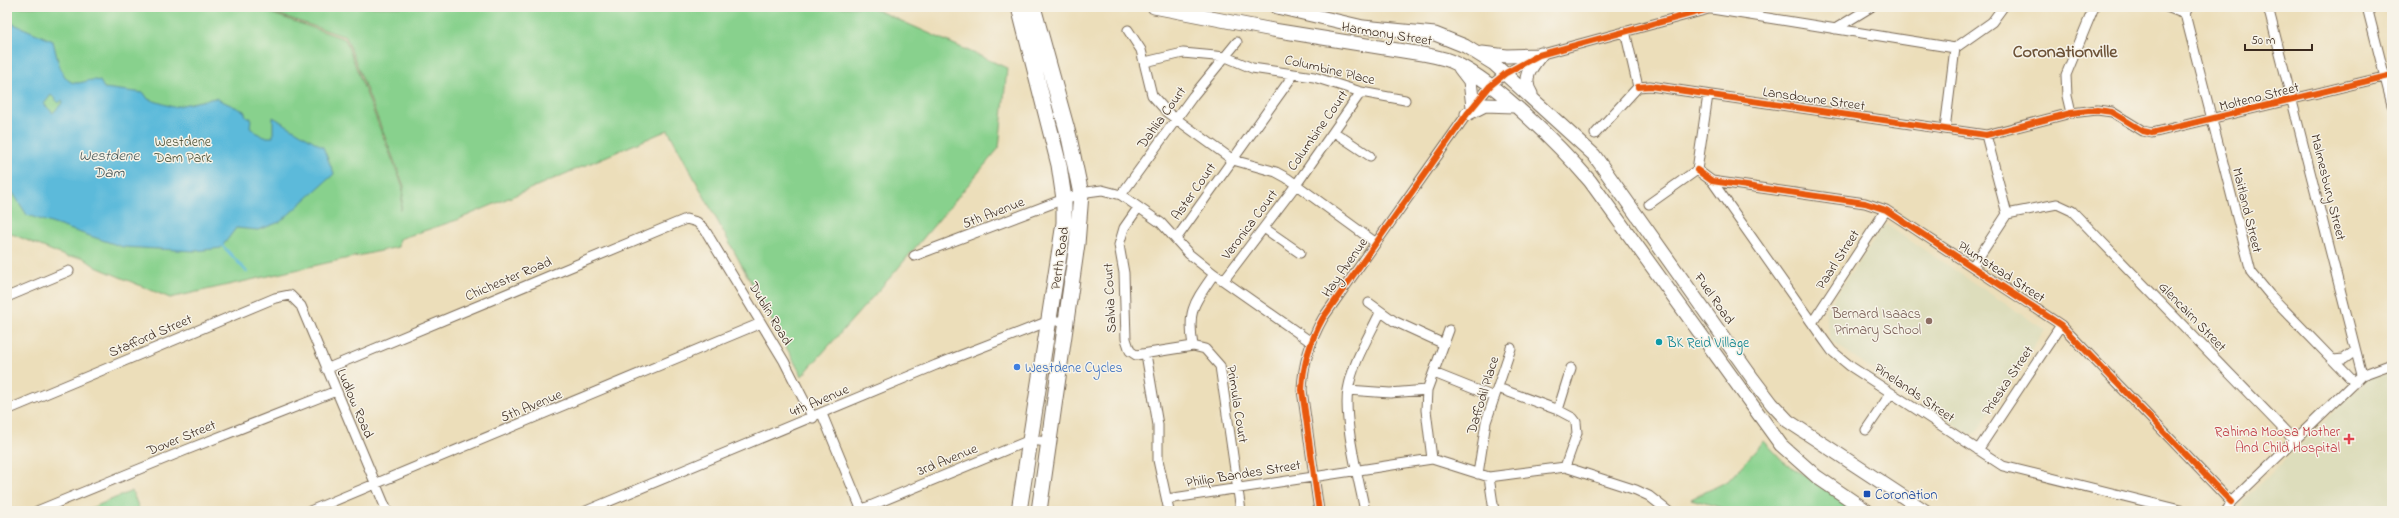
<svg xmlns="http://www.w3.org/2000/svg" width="2399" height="518" font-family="'Indie Flower',sans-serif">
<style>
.built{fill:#ddddbc}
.green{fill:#88d18d;stroke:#627e56}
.water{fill:#5bbada;stroke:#4b727c;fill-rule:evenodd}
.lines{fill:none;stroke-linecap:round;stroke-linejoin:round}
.stream{stroke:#5bbada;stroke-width:2.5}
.minor-casing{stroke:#796955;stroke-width:11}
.secondary-casing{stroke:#796955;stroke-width:15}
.primary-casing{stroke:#796955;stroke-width:17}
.minor{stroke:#fff;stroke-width:9}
.secondary{stroke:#fff;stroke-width:13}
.primary{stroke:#fff;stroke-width:15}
.cycleway-casing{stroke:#f7f3e8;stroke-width:8}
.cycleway{stroke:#e8590c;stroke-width:6}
.education-dot{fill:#8d6e63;stroke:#f7f3e8;stroke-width:1.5}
.culture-dot{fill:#0f9aa8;stroke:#f7f3e8;stroke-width:1.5}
.shop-dot{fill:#3f7fe0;stroke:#f7f3e8;stroke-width:1.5}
.health-dot{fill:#e0444e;stroke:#f7f3e8;stroke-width:1.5}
.transit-dot{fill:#1a4fb4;stroke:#f7f3e8;stroke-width:1.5}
.labels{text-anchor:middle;stroke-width:3;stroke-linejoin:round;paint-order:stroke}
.street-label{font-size:14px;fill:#3b2a1e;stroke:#f7f3e8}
.park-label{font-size:14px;fill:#4e543a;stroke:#f7f3e8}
.education-label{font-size:14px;fill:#785e54;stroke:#f7f3e8;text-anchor:end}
.culture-label{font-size:14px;fill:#0d838f;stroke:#f7f3e8;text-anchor:start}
.shop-label{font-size:14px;fill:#366cbe;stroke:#f7f3e8;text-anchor:start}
.health-label{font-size:14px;fill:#be3a42;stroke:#f7f3e8;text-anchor:end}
.transit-label{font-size:14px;fill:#164399;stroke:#f7f3e8;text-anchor:start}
.water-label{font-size:15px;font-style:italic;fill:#455556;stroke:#f7f3e8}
.district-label{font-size:18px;font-weight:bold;fill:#6d5338;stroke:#f7f3e8}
</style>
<rect width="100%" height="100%" fill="#f7f3e8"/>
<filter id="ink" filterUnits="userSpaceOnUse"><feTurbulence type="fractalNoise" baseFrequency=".025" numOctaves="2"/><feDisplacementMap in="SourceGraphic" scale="8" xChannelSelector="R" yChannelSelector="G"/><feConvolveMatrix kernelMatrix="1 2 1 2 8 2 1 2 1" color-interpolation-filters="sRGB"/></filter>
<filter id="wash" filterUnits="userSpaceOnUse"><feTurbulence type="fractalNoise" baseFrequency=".012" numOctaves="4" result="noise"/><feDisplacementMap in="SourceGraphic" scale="16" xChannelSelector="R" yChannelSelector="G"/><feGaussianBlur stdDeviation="0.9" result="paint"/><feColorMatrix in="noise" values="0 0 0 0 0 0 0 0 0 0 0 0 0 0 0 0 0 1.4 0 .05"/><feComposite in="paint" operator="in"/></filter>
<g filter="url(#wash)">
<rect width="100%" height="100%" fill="#ecdeba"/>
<path class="built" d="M1885,224L2045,330L1976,433L1970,434L1963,431L1831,341L1825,311Z
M2392,372V511H2239L2244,500L2369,378Z"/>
<path class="green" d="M7,7H253L345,39L403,187L401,210L404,186L346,37L256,7H870L1007,68L999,148L894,273L802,376L668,130L457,220L399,239L398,247L170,298L96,267L82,257H67L7,232Z
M1764,441L1783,461L1857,511H1733L1691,499L1728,481Z
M132,491L140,511H84Z"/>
<path class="water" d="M7,21L53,41C56,51 60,83 76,83C86,83 88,78 100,81L104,88L144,93L148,99L173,107L215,98L244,111L247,118H251L250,128L263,137H273V117L323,147L334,174L280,222L258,230L236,228L221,248L195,251L123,247L27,215L13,193L7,191ZM51,95L59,103L62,100L63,102L53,113L44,104Z"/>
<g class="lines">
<path class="stream" d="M222,245L247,272"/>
</g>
</g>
<g filter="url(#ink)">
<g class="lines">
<defs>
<path id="minor" d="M2167,7L2185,14
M2188,7L2185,14L2251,272L2270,295L2355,383
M2268,7L2362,375
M2367,7L2392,105
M1712,9L1955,48
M1835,29L1871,7
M1128,30L1141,50L1152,95L1168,113L1233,160L1276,172L1287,178L1376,243
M1955,48L1992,22L2003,7
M1145,62L1183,53L1226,57L1252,68L1314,77L1361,92L1405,100
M1638,87L1650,86L1986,135L2071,113L2097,110L2112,112L2143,131L2152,133L2392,75
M2071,113L2067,96L2066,75L2094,7
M1945,129L1955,48
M1334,132L1370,156
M1595,134L1638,87L1625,31
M1697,170L1712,181L1865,203L1886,210L2061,325L2231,502
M1712,181L1824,340L1832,351L1850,366L2003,466L2184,511
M1121,195L1193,96L1237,42
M1649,204L1697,170L1708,95
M1138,208L1124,228L1119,245L1124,273L1126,339L1130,351L1136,355L1193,346
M2007,214L2057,204L2072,211L2294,440
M1264,228L1300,253
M1176,239L1294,74
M914,256L1064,199L1087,192L1102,190L1121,195L1161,223L1189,254L1214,274L1311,342
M1973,266L2007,214L1986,135
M1214,274C1194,303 1187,310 1193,346L1205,349L1220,366L1241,511
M1224,280L1296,185L1361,92
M7,297L69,271
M1369,303L1394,321L1444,344
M1812,323L1886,210
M1146,354L1158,425V460L1169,511
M2333,360L2344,359L2355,351
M326,369L686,219L697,222L705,230L784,361L813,418
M1434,373L1494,397
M1498,388L1558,410L1573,418L1576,422L1577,433L1565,467
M1348,390L1390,393L1427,390
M7,410L275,298L290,295L301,306L387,511
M1558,410L1571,368
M822,414L862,511
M1866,430L1891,393
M1978,450L2061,325
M1432,459L1426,410L1427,390L1449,330
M1478,474L1486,422L1511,348
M1489,477L1494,511
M1167,499L1432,459L1489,477L1565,467L1636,490L1649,496L1668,511
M37,511L186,450L336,391
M310,511L761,323
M586,511L936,365L1049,321H1065
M858,511L1030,440L1048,442
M1319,511L1302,390C1303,363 1310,341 1323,318L1467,114L1490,86L1506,73L1539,55L1716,7
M1365,511C1359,481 1343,419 1348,390C1353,362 1368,338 1380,313
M2227,511L2231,502L2362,375L2392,364"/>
<path id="secondary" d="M1154,7L1273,30L1422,54C1433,56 1446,58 1457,64C1498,84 1559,145 1590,181L1781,445L1817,477L1867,511
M1277,7L1363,27L1435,34L1465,46L1494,64L1594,155L1753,379L1772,404L1788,421L1925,511
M1482,53L1507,56L1539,55
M1460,68L1470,81L1473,107
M1531,94C1521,78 1531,67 1541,54
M1467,114L1485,105L1514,106"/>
<path id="primary" d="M1019,7L1059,165L1064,199V223L1019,511
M1033,7L1069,137L1081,194L1077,244L1039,511"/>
</defs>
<use href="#minor" class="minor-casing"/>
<use href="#secondary" class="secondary-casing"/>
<use href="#primary" class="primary-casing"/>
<use href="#minor" class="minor"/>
<use href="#secondary" class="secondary"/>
<use href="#primary" class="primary"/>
<defs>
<path id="cycleway" d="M1638,87L1650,86L1986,135L2071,113L2097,110L2112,112L2143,131L2152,133L2392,75
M1697,170L1712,181L1865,203L1886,210L2061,325L2231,502
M1319,511L1302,390C1303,363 1310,341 1323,318L1467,114L1490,86L1506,73L1539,55L1716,7"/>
</defs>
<use href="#cycleway" class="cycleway-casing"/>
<use href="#cycleway" class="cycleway"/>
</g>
</g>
<circle class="education-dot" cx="1929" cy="321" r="4"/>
<circle class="culture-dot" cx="1659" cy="342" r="4"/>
<circle class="shop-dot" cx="1017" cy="367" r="4"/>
<path class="health-dot" d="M2347 433h4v4h4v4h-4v4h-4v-4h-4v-4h4z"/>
<rect class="transit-dot" x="1863" y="490" width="8" height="8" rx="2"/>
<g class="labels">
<g class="street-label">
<text transform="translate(1387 33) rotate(9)" y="5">Harmony Street</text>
<text transform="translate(1330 69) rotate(13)" y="5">Columbine Place</text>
<text transform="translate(2259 96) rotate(-14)" y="5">Molteno Street</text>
<text transform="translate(1814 98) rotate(8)" y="5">Lansdowne Street</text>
<text transform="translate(1161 117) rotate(-54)" y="5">Dahlia Court</text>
<text transform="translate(1317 130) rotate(-55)" y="5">Columbine Court</text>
<text transform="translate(2329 187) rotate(76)" y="5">Malmesbury Street</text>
<text transform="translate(1193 191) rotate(-55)" y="5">Aster Court</text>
<text transform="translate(2248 210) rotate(76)" y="5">Maitland Street</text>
<text transform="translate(993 212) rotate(-21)" y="5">5th Avenue</text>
<text transform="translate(1249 224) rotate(-53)" y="5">Veronica Court</text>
<text transform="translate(1059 258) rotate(-82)" y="5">Perth Road</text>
<text transform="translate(1837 259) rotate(-57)" y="5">Paarl Street</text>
<text transform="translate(1344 267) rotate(-55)" y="5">Hay Avenue</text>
<text transform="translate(2002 271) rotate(33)" y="5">Plumstead Street</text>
<text transform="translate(508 278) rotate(-23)" y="5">Chichester Road</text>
<text transform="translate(1109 298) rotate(-93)" y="5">Salvia Court</text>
<text transform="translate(1715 298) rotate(55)" y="5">Fuel Road</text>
<text transform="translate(771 313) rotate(59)" y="5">Dublin Road</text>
<text transform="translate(2193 316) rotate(46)" y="5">Glencairn Street</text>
<text transform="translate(150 335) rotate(-23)" y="5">Stafford Street</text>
<text transform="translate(2007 380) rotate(-56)" y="5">Prieska Street</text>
<text transform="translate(1915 392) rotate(34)" y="5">Pinelands Street</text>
<text transform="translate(1482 395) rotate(-73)" y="5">Daffodil Place</text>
<text transform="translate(819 400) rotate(-23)" y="5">4th Avenue</text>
<text transform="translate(356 403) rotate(67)" y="5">Ludlow Road</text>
<text transform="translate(1238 404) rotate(81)" y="5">Primula Court</text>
<text transform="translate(531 405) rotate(-22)" y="5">5th Avenue</text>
<text transform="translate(181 437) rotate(-22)" y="5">Dover Street</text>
<text transform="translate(947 459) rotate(-22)" y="5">3rd Avenue</text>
<text transform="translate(1243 473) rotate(-9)" y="5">Philip Bandes Street</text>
</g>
<g class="park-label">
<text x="183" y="146">Westdene<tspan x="183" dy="16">Dam Park</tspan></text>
</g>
<g class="education-label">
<text x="1921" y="318">Bernard Isaacs<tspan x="1921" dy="16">Primary School</tspan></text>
</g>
<g class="culture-label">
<text x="1667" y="347">BK Reid Village</text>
</g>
<g class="shop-label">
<text x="1025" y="372">Westdene Cycles</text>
</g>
<g class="health-label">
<text x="2340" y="436">Rahima Moosa Mother<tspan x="2340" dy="16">And Child Hospital</tspan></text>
</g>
<g class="transit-label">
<text x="1875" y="499">Coronation</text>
</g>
<g class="water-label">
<text x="109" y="160">Westdene<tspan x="109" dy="17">Dam</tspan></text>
</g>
<g class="district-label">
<text x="2065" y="57">Coronationville</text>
</g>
</g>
<rect width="2399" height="518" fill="none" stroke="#f7f3e8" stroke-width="24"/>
<path d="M2245 44v6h67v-6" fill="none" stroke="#3b2a1e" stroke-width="2"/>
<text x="2251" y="44" font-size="12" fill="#3b2a1e" stroke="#f7f3e8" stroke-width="3" paint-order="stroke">50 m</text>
</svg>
